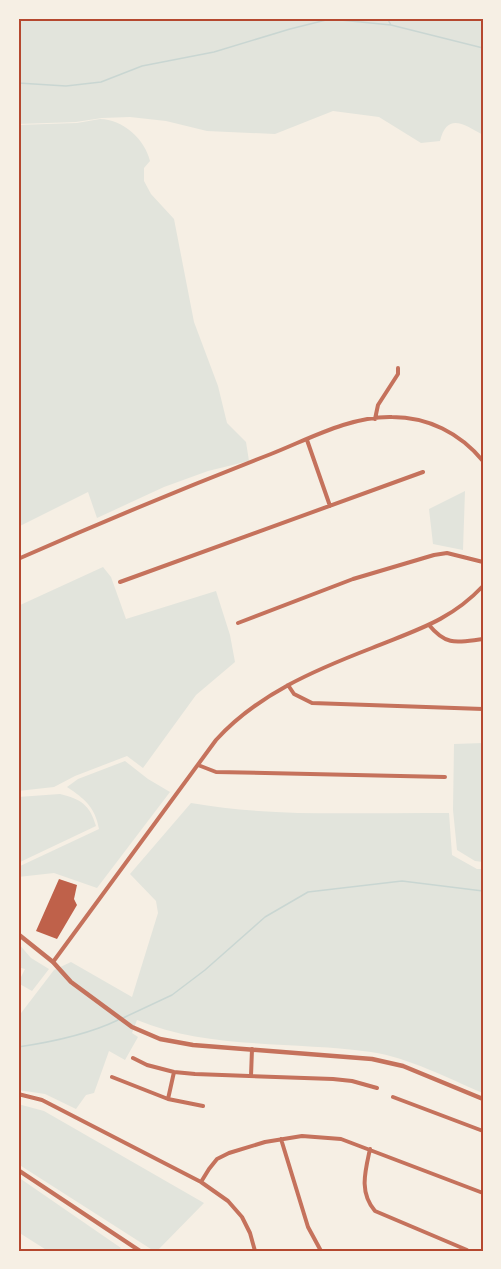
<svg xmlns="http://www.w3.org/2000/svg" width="501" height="1269" font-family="'Source Sans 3',sans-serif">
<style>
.green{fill:#e2e4dc}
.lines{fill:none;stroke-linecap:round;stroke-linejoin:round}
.stream{stroke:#c9d6d2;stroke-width:1.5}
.building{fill:#bf614a}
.minor{stroke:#c5725c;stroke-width:4}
.tertiary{stroke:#c5725c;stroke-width:4.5}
.neatline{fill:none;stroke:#b5482f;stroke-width:2}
</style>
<rect width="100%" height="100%" fill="#f6efe4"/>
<path class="green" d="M18,18H483V135C464,124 447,112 440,141L421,143L379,117L333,111L275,134L207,131L166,121L130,117L102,118L76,122L18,124Z
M100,119C122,119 145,139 150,161L144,168V181L151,194L174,219L194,322L218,386L227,423L246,442L249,461L208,471L164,487L97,518L88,492L18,527V125L77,123Z
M465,491L463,550L433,544L429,509Z
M103,567L111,577L126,619L216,591L230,635L235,662L196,695L143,768L127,756L75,776L54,787L18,791V606Z
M483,743V862L475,861L457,850L453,810L454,744Z
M125,761L148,779L170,792L97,888L54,873L18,877V867L99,829C95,807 85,799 67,787L78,779Z
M60,794C81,799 90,805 96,826L18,863V797Z
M191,803C275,818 364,812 449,813L452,855L477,869H483V1093C447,1078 410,1058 371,1052C295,1041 209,1050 137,1020L132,1033L138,1037L125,1060L109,1051L94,1093L86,1095L76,1109L45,1094L18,1090V1017L54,970L71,962L132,997L158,913L156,901L130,874Z
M18,943L31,958L49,969L32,991L18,983L25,969L18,967Z
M18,1104L44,1111L204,1203L157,1251H154L18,1164Z
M18,1177L121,1248L117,1251H48L18,1232Z"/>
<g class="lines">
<path class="stream" d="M387,18L391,25
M18,83L66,86L101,82L142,66L214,52L290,29L330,19L391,25L483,48
M123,1018L172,995L205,970L265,917L308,892L402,881L483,891
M18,1047C52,1042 87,1035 118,1020"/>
</g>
<path class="building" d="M59,879L77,885L74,899L77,905L57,939L36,931Z"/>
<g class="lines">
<path class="minor" d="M375,419L378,405L398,374V368
M307,440L330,506
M18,559C102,522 186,487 271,454C309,439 350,416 392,417C428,417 460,433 483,461
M120,582L423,472
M238,623L353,579L434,555L447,553L483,562
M429,625C447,647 458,642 483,639
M288,685L294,694L312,703L483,709
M198,765L216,772L445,777
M53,962L216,740C258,694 315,670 372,648C416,630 450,621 483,586
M133,1058L147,1065L174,1072L195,1074L333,1079L352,1081L377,1088
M251,1076L252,1049
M112,1077L168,1099L203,1106
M18,1094L42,1100L201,1182L228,1201L242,1217L250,1233L255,1251
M393,1097L483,1131
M168,1099L174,1072
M281,1139L308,1227L321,1251
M370,1149C365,1172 359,1192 375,1211L467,1250
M201,1182L209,1169L217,1159L229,1153L265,1142L302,1136L341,1139L483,1193"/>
<path class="tertiary" d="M18,934L53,962L71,982L132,1027L160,1039L193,1045L372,1059L403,1066L483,1099
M18,1170L140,1251"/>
</g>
<rect width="501" height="1269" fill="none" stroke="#f6efe4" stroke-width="39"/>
<rect x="20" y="20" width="462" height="1230" class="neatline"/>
</svg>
